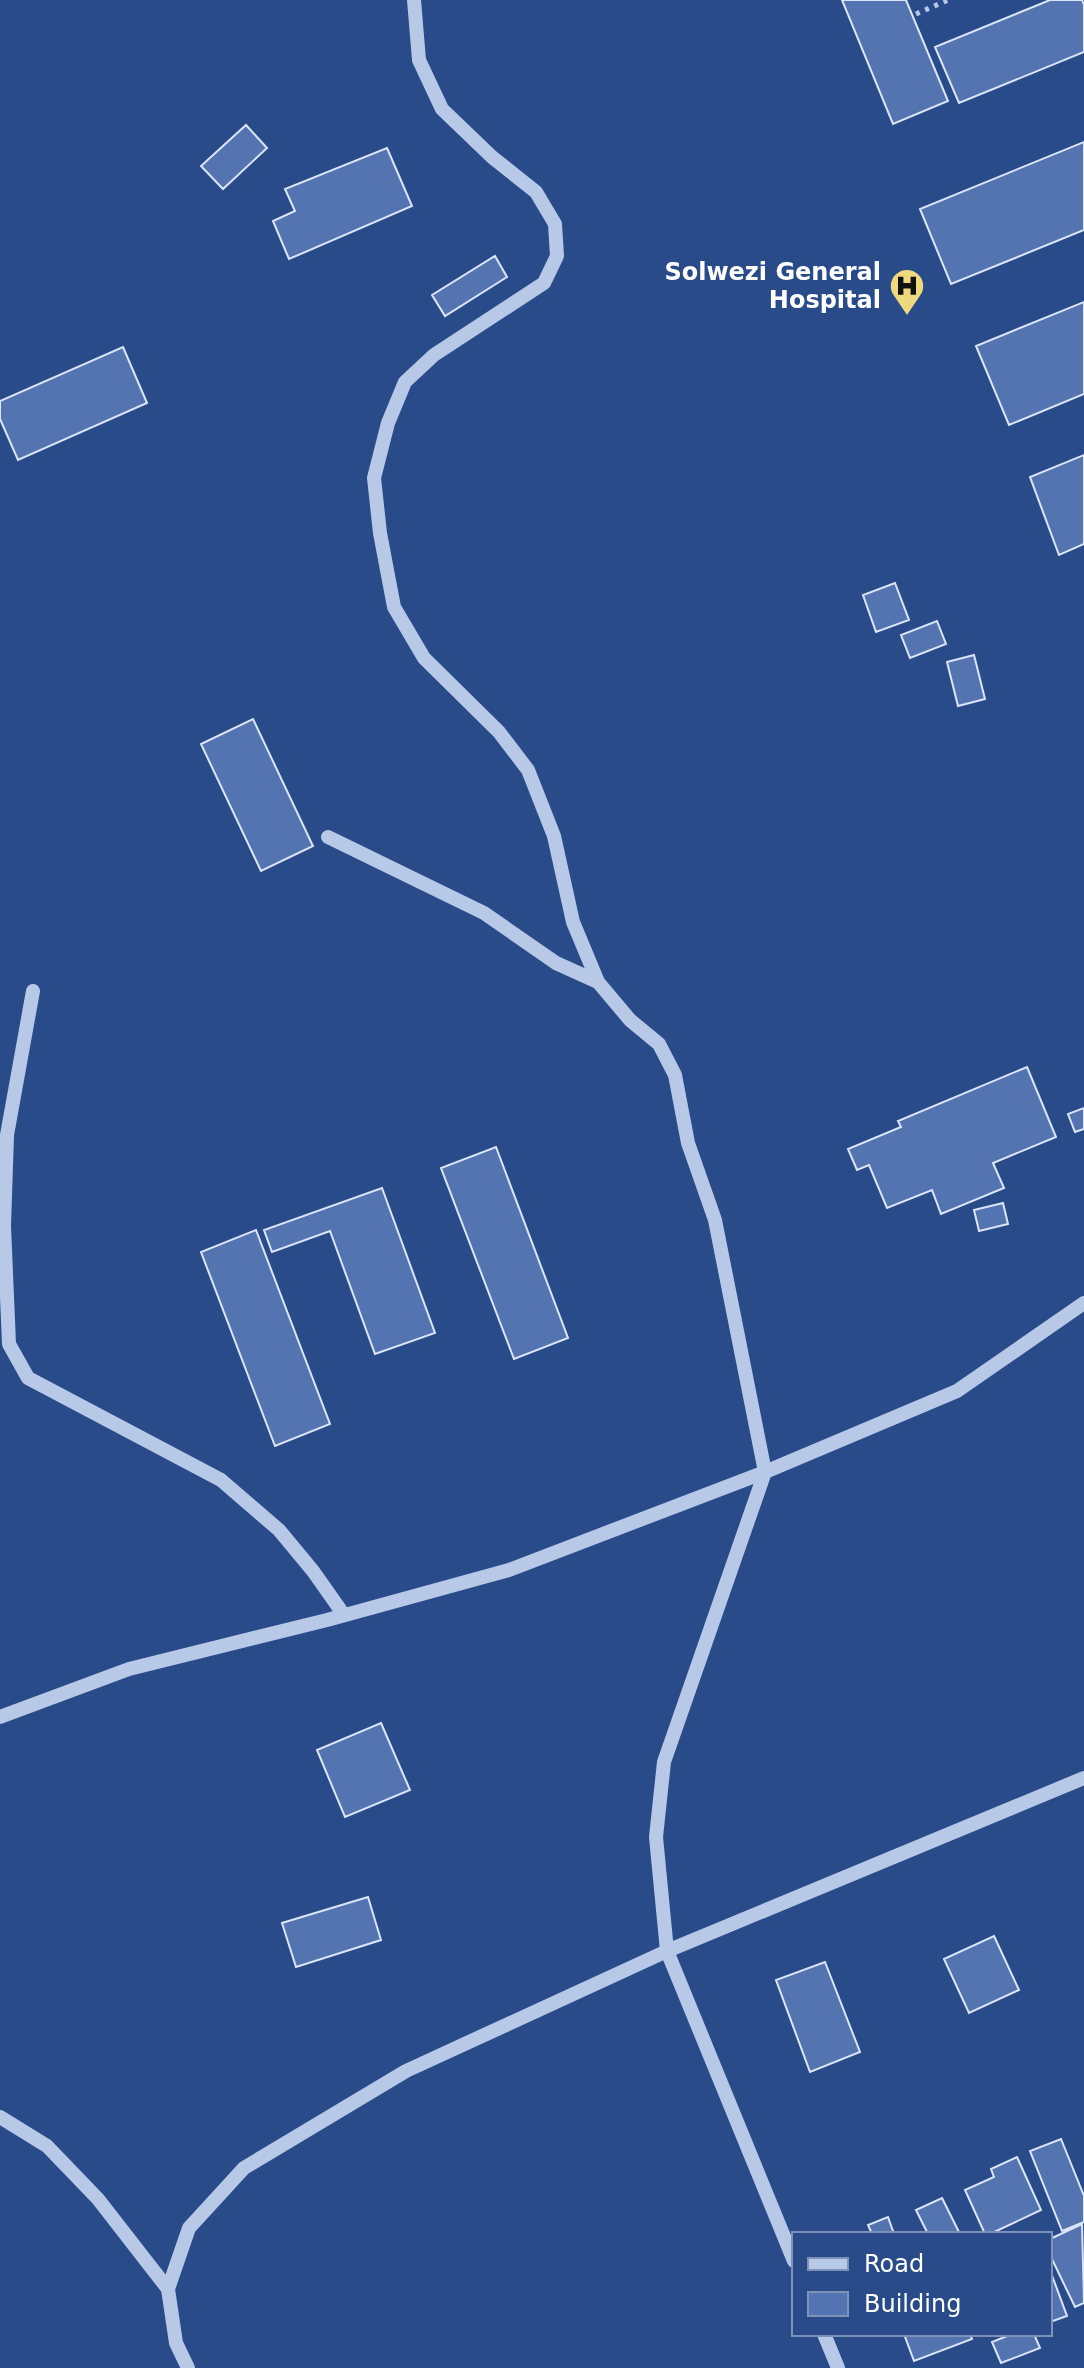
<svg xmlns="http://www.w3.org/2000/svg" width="1084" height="2368" font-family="'DejaVu Sans',sans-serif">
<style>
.building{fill:#5374b0;stroke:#dbe5f7;stroke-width:2}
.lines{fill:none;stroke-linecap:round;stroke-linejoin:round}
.path{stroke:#b8c9e8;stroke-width:5;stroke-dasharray:4 6;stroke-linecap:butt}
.minor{stroke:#b8c9e8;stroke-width:14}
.labels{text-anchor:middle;stroke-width:6;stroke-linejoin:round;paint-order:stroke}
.poi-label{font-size:24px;font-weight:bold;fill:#fff;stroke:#2a4b89;text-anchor:end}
</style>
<rect width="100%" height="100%" fill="#2a4b89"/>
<path class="building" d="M842,0H906L948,101L893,124Z
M1050,0H1082L1084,5V52L959,103L935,47Z
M246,125L267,148L223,189L201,166Z
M1084,142V230L951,284L920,209Z
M387,148L412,206L289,259L273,221L295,211L285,189Z
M495,256L507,277L445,316L432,295Z
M1084,302V394L1009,425L976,346Z
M123,347L147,403L18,460L0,419V401Z
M1084,455V544L1059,555L1030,477Z
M895,583L909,620L876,632L863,595Z
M937,621L946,644L910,658L901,635Z
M974,655L985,699L958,706L947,662Z
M253,719L313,846L261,871L201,744Z
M1027,1067L1056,1137L993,1163L1004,1188L941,1214L932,1190L887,1208L869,1165L857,1170L848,1149L901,1127L898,1121Z
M1084,1108V1129L1075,1132L1068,1114Z
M496,1147L568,1338L514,1359L441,1168Z
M382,1188L435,1333L375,1354L330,1231L272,1252L264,1230Z
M1003,1203L1008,1224L979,1231L974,1210Z
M256,1230L330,1424L275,1446L201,1252Z
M381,1723L410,1790L345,1817L317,1750Z
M368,1897L381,1940L296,1967L282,1923Z
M994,1936L1019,1990L969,2013L944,1959Z
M825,1962L860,2052L810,2072L776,1980Z
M1061,2139L1084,2196V2222L1062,2231L1030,2151Z
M1017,2157L1041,2210L990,2234H985L965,2190L994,2177L991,2169Z
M942,2198L960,2234H928L916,2210Z
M888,2217L894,2234H872L868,2225Z
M1082,2224L1084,2303L1075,2307L1050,2255V2239Z
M1050,2270L1067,2316L1050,2322Z
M904,2334H970L972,2339L914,2361Z
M1012,2334H1034L1040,2348L1001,2363L992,2342Z"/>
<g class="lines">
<path class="path" d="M916,14L948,0"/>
<path class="minor" d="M414,0L419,60L442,109L492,157L536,192L555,224L557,256L544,283L434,355L405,382L388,423L374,478L380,533L394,607L424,658L499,732L528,770L554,836L573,922L598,982L630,1020L659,1044L675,1075L688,1143L715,1220L765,1472L664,1762L656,1837L667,1951L794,2261
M328,837L484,913L556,963L598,982
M33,991L7,1135L4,1226L9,1344L28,1378L221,1480L279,1530L313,1571L344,1615
M0,1717L129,1669L327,1620L509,1570L765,1472L957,1391L1084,1303
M0,2117L47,2146L98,2199L168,2289
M824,2334L838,2368
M188,2368L176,2343L168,2289L189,2228L244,2168L406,2071L667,1951L1084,1778"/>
</g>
<defs>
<symbol id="hospital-pin" viewBox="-11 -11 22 30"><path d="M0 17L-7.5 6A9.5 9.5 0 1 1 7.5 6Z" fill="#efd97f" stroke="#2a4b89"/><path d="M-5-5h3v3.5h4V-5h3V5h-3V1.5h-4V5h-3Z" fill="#111"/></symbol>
</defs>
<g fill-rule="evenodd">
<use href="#hospital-pin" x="887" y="266" width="40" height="54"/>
</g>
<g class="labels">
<g class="poi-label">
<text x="881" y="280">Solwezi General<tspan x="881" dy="28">Hospital</tspan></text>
</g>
</g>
<rect x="792" y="2232" width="260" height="104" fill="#2a4b89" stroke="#7f93b8" stroke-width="2"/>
<rect x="808" y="2258" width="40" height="12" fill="#b8c9e8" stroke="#7f93b8" stroke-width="2"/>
<text x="864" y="2272" font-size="24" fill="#ffffff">Road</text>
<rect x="808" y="2292" width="40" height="24" fill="#5374b0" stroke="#7f93b8" stroke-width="2"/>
<text x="864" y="2312" font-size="24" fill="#ffffff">Building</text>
</svg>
